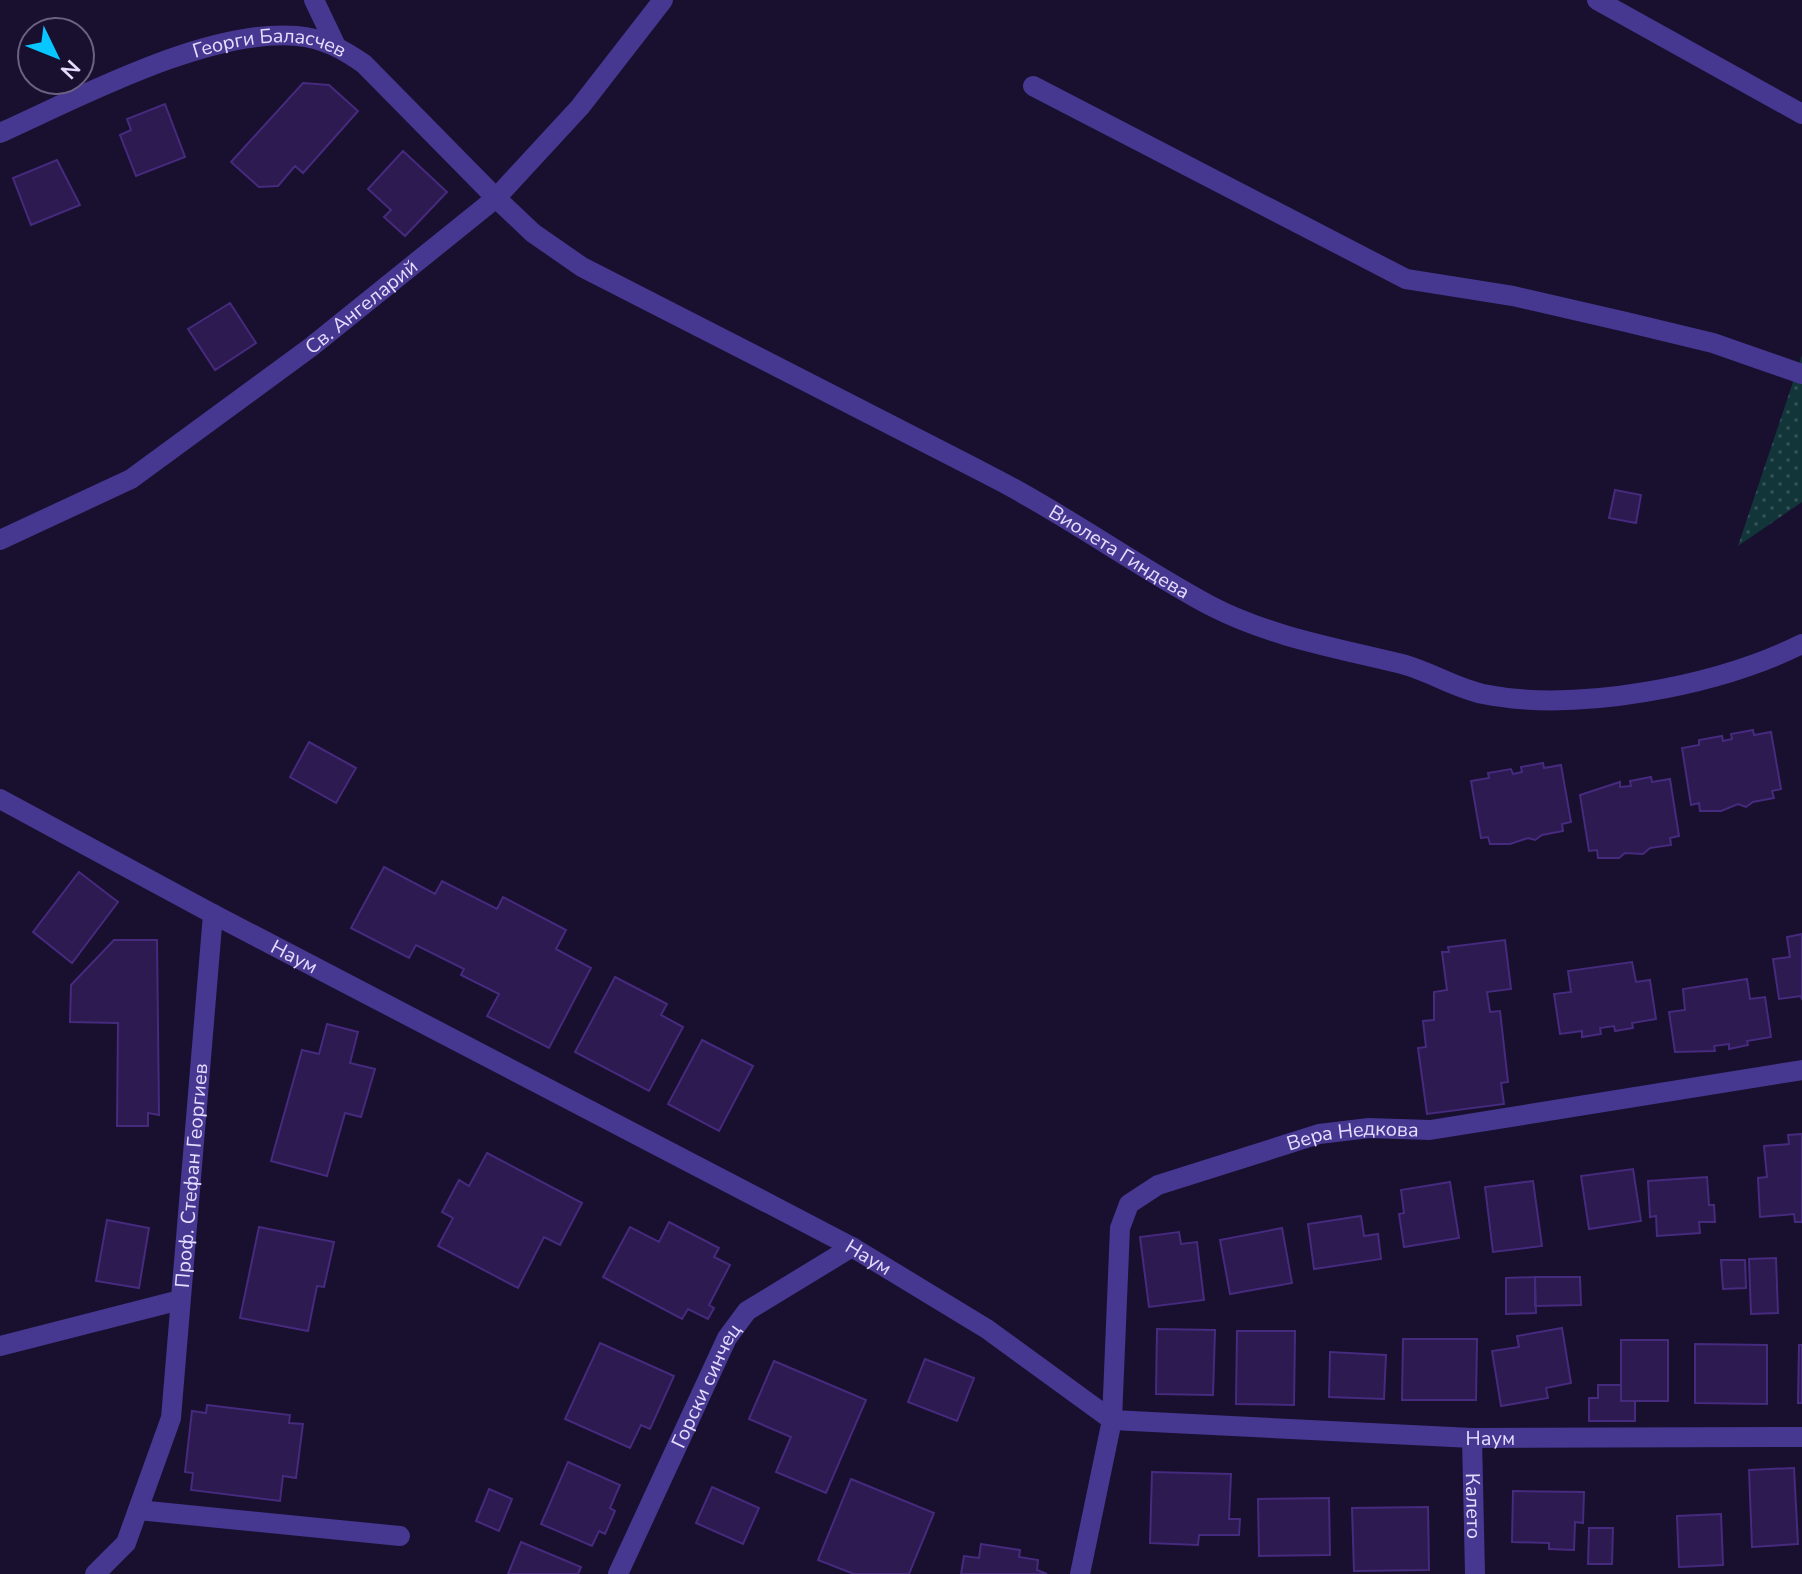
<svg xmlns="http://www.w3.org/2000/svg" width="1802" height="1574" font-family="'Nunito Sans',sans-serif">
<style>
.green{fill:url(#green-dots)}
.building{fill:#2c1a51;stroke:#462a7e;stroke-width:2}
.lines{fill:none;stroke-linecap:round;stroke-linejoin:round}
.minor{stroke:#463790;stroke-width:20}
.labels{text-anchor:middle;stroke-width:6;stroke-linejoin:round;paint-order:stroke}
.street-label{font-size:20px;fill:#e5dcff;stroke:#190f2e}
</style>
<defs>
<pattern id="green-dots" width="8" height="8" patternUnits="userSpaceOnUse" patternTransform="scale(2)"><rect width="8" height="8" fill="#123539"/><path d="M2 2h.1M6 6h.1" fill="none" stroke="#345257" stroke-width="1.8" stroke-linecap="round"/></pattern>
</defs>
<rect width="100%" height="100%" fill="#190f2e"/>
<path class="green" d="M1802,355V502L1738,546Z"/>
<path class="building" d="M303,83L329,85L358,111L303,173L295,166L278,186L259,187L231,162Z
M165,104L185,157L136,176L120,135L131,130L127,119Z
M403,151L447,192L405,236L384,217L391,210L368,189Z
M57,160L80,205L31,225L13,178Z
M230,303L256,343L215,370L188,329Z
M1615,490L1641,495L1636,523L1609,518Z
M1753,730L1754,735L1771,732L1781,789L1772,791L1774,798L1753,802L1746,807L1738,804L1721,811H1700L1699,803L1691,805L1682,748L1699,745V740L1722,736L1723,741L1732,739L1731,734Z
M309,742L356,768L336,803L290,777Z
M1543,763L1544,768L1561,765L1571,822L1562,824L1563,831L1542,835L1535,840L1528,838L1510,844H1490L1488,837L1481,838L1471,781L1489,778L1488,773L1511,769L1513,774L1522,772L1521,767Z
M1651,777L1652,782L1670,779L1679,836L1670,838L1671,845L1650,848L1643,854L1625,853L1619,858H1598L1597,850L1589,851L1580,795L1620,782V787L1631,786L1630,781Z
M384,867L435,894L442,881L497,909L503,897L566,930L556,949L591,968L549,1048L487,1016L499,994L461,975L464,969L416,945L409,958L351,928Z
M79,872L118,902L72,963L33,932Z
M1802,934V1000L1801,996L1779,999L1773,959L1790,957L1787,937Z
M114,940H157L159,1115L148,1113V1126H117L118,1023L70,1022L71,985Z
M1505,940L1511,989L1487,992L1490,1012L1500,1011L1508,1082L1501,1083L1504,1104L1427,1114L1418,1048L1426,1047L1423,1021L1434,1020V992L1447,990L1442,952H1449L1448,947Z
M1632,962L1636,982L1650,980L1656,1019L1632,1023L1633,1028L1615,1031L1614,1026L1600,1028L1601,1034L1582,1037V1031L1560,1034L1554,994L1571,992L1568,971Z
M615,977L667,1004L661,1015L683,1027L649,1091L575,1052Z
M1747,979L1750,999L1765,997L1771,1037L1747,1041L1748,1045L1729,1049V1044L1714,1046L1715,1051L1675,1052L1669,1012L1685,1010L1683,989Z
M327,1024L358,1032L350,1063L375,1069L361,1117L345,1113L327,1176L271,1161L302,1050L319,1054Z
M702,1040L753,1066L719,1131L668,1104Z
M1802,1134V1222H1795L1794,1214L1760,1217L1758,1178L1767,1177L1764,1146L1789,1144L1788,1135Z
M487,1153L582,1203L560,1245L544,1237L518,1288L438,1246L453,1218L442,1212L459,1180L469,1186Z
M1633,1169L1641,1221L1589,1229L1581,1176Z
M1707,1177L1709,1205H1714L1715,1222H1699L1700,1233L1657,1236L1656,1216L1650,1217L1648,1181Z
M1533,1181L1542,1246L1493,1252L1485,1187Z
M1450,1182L1459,1238L1404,1247L1399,1214L1404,1213L1401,1190Z
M1361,1216L1364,1236L1378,1234L1381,1259L1314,1269L1308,1224Z
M107,1220L149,1228L139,1288L96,1281Z
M669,1222L719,1248L714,1257L730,1265L709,1305L714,1308L708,1319L688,1309L682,1319L603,1277L630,1227L659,1242Z
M259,1227L334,1242L324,1287L317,1286L308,1331L240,1318Z
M1282,1228L1292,1283L1230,1294L1220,1240Z
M1179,1232L1181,1244L1197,1242L1204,1300L1149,1307L1140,1237Z
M1776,1258L1778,1313L1751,1314L1749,1259Z
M1721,1260H1745L1746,1288L1723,1289Z
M1535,1277H1580L1581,1305L1535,1306Z
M1535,1277L1536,1313L1506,1314V1278Z
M1562,1328L1571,1383L1546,1388L1548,1398L1501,1406L1492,1351L1519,1347L1517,1336Z
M1157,1329L1215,1330L1213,1395L1156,1394Z
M1237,1331H1295L1294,1405L1236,1404Z
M1403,1339H1477L1476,1400H1402Z
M1621,1340H1668V1401H1621Z
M600,1343L674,1376L650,1429L641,1425L630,1448L565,1419Z
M1695,1344L1767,1345V1404L1695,1403Z
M1799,1345H1802V1403H1798Z
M1330,1352L1386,1355L1384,1399L1329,1397Z
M925,1359L974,1378L957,1421L908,1402Z
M774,1361L866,1400L826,1493L776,1472L791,1437L749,1419Z
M1598,1385H1621V1401H1635V1421H1589V1398H1598Z
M207,1405L290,1415L289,1423L303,1424L296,1478L283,1476L280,1501L191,1490L193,1473L185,1472L192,1411L206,1413Z
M568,1462L620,1485L610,1508L615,1511L605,1534L599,1531L592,1546L541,1524Z
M1794,1468L1798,1544L1752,1547L1749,1470Z
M1152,1472L1231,1474L1229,1519H1240L1239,1535H1199L1198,1545L1150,1543Z
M851,1479L934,1513L909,1574H854L818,1560Z
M712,1487L759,1508L743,1544L696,1523Z
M489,1489L512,1499L499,1531L476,1521Z
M1513,1491L1584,1492L1583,1523L1575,1522L1574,1550L1549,1549V1543L1512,1542Z
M1329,1498L1330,1555L1259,1556L1258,1499Z
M1428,1507L1429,1570L1354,1571L1352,1508Z
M1721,1514L1723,1565L1679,1567L1677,1516Z
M1589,1528H1613L1612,1564H1588Z
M521,1542L581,1567L578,1574H508Z
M981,1544L1020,1550L1019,1557L1038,1560L1037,1570L1047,1574H961L964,1556L979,1558Z"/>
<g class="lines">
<g class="minor">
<path d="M314,0L336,46"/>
<path d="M1597,0L1802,114"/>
<path d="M1033,86L1406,279L1513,296L1626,322L1713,343L1802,374"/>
<path id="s1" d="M0,133C80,97 209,28 297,36C323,38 344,50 364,64L496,198L533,233L582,267C721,338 860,408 998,480C1071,518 1138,567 1211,606C1271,637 1337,648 1402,664C1429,671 1455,688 1483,694C1577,713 1717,686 1802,644"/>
<path id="s2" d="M0,540L131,479L311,347L496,198L580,107L663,0"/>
<path id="s3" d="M0,799L213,914L852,1247L987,1329L1112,1420L1472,1438L1802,1437"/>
<path d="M0,1346L180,1300"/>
<path id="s4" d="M1472,1438L1475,1574"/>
<path d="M138,1510L400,1536"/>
<path id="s5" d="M95,1574L126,1543L171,1418L213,914"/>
<path id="s6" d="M618,1574L727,1338L747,1311L852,1247"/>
<path id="s7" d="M1080,1574L1112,1420L1120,1228L1129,1204L1158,1185L1319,1134L1369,1128L1430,1130L1802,1070"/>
</g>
</g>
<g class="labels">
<g class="street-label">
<text dy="7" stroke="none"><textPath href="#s1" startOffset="288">Георги Баласчев</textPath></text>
<text dy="7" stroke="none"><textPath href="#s2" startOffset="432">Св. Ангеларий</textPath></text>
<text dy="7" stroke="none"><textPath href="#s1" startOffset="1296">Виолета Гиндева</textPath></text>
<text dy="7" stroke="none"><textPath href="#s3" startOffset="334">Наум</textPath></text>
<text dy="7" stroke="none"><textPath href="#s7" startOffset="612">Вера Недкова</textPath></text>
<text dy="7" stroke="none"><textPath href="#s5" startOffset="420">Проф. Стефан Георгиев</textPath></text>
<text dy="7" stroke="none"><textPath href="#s3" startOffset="982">Наум</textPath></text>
<text dy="7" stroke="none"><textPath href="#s6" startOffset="208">Горски синчец</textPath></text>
<text dy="7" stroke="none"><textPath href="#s3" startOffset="1654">Наум</textPath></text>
<text dy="7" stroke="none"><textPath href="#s4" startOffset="68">Калето</textPath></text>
</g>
</g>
<g transform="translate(56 56) rotate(133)"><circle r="38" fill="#190f2e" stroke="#6b6182" stroke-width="2"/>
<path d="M0-6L14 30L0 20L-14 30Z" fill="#08c6ff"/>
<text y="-12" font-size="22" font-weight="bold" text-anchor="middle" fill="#e5dcff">N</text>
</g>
</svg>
